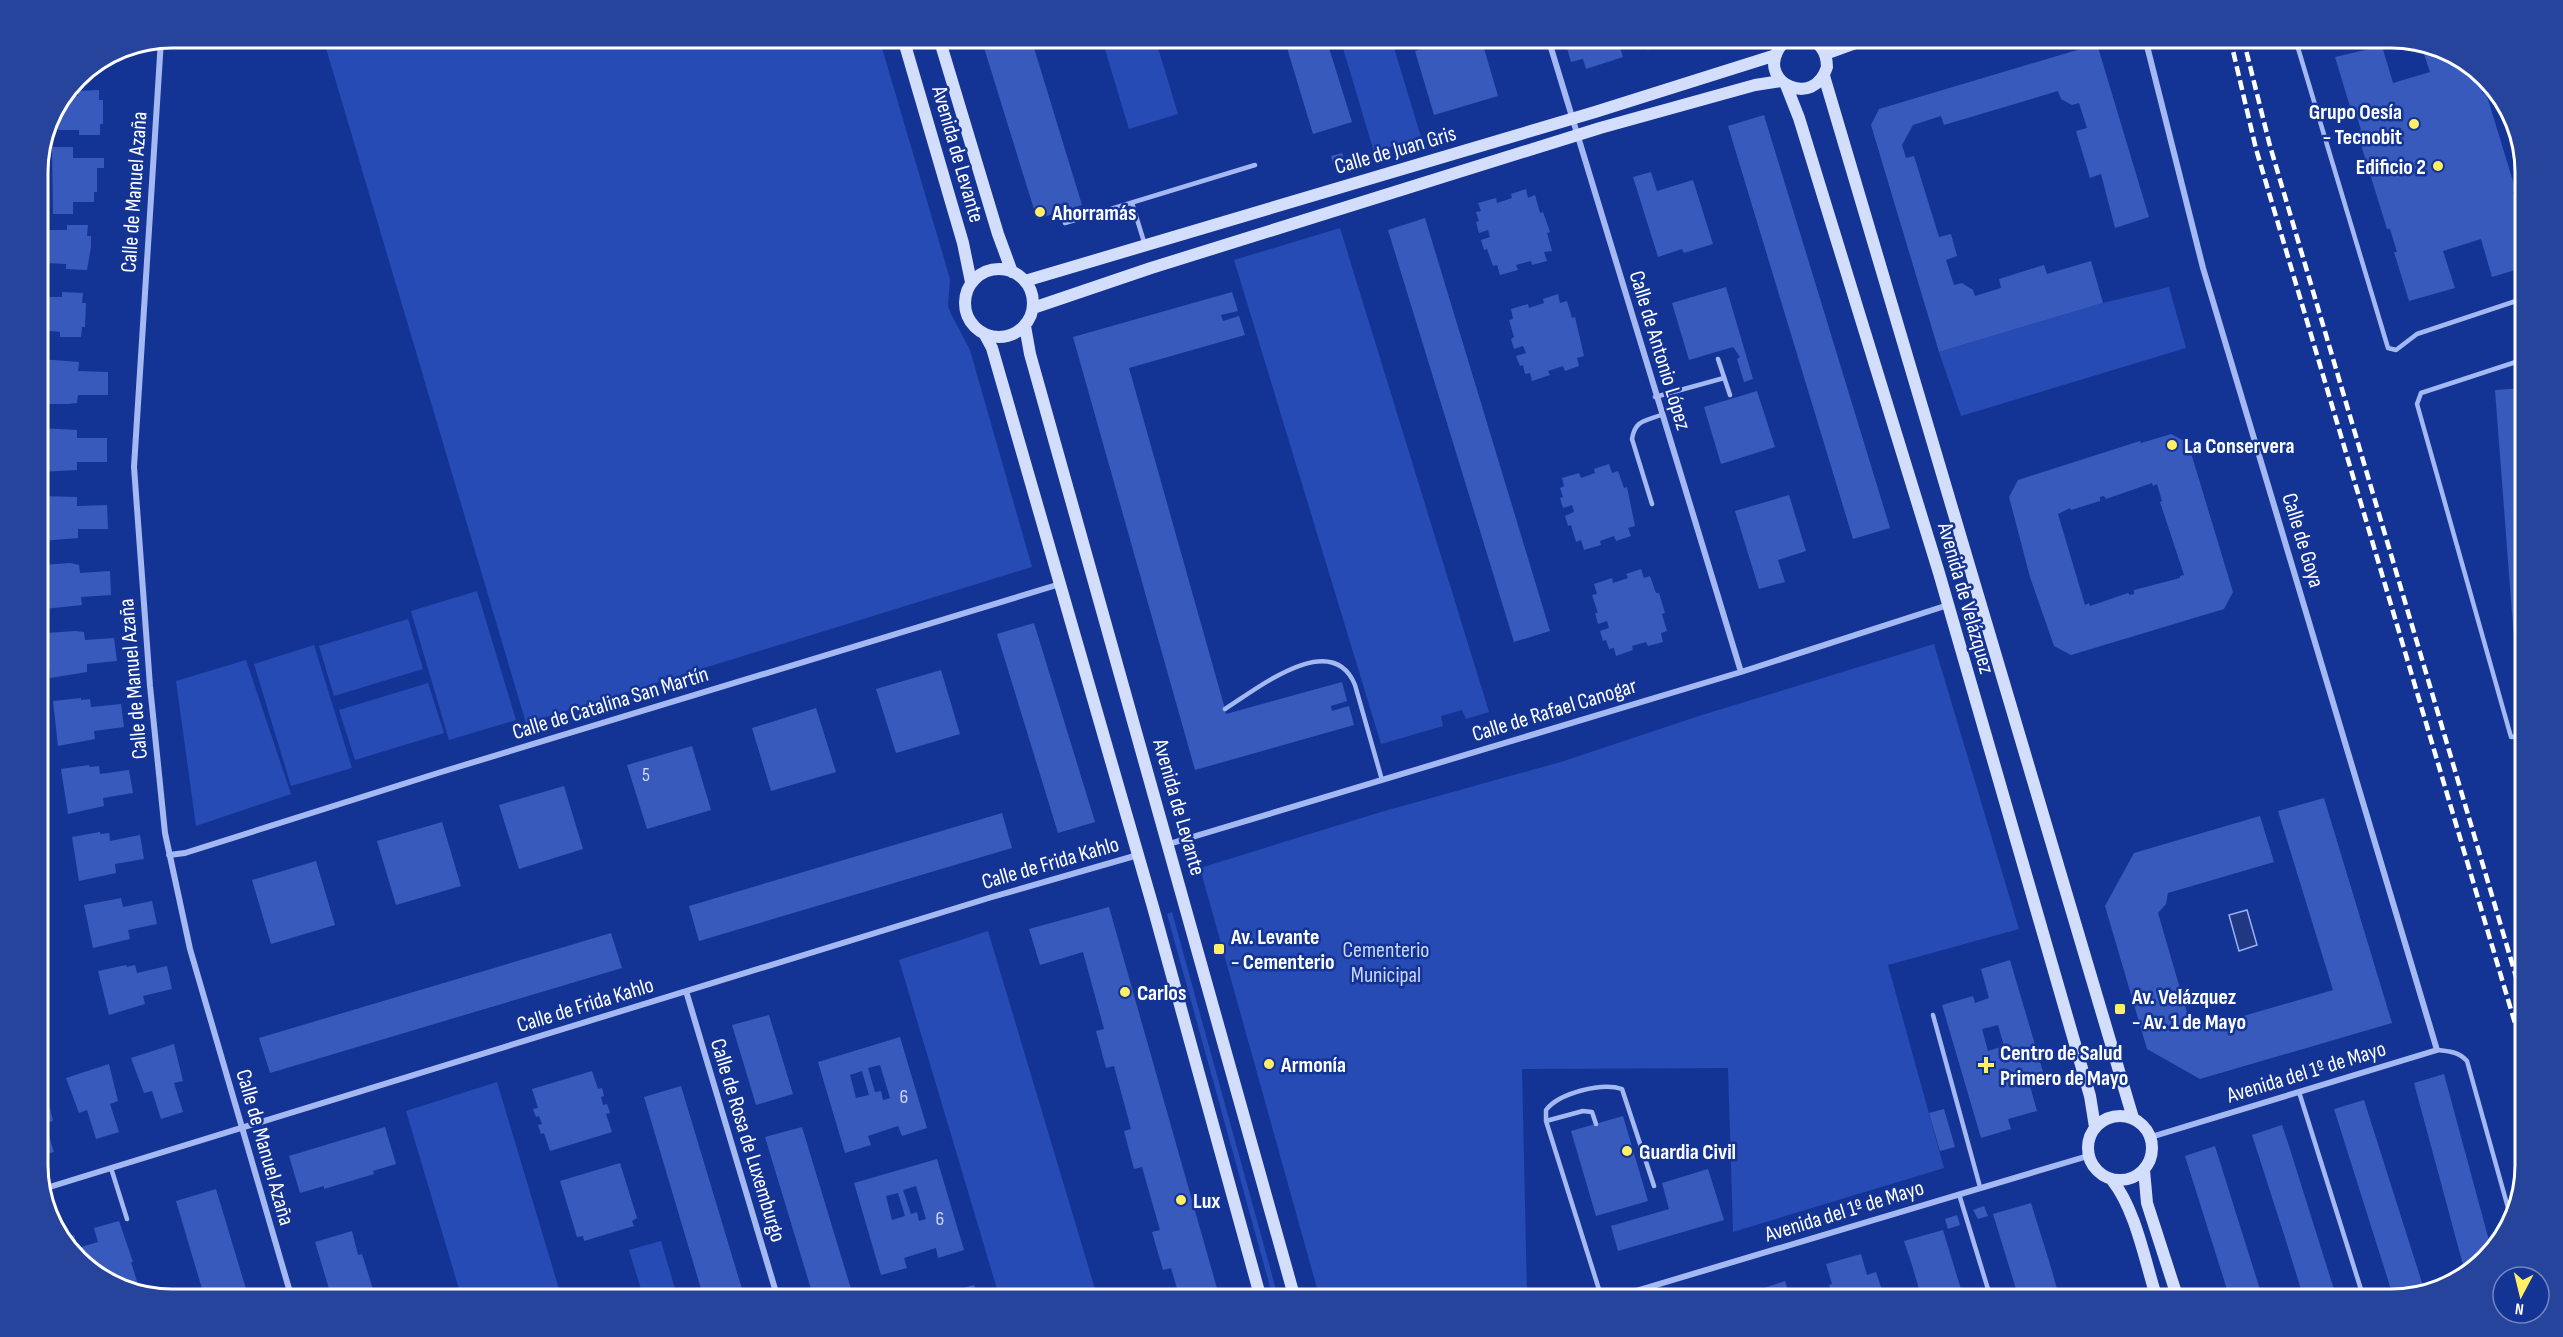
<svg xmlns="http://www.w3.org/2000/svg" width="2563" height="1337" font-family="'Sofia Sans Condensed',sans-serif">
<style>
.green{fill:#264bb4}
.water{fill:#203882;stroke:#96b0f5;stroke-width:1.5}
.building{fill:#385abc;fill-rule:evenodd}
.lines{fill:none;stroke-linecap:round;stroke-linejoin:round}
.lane{stroke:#a4b8f2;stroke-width:4.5}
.street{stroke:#a4b8f2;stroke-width:6}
.secondary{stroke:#d3ddfc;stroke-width:12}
.rail{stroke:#fff;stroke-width:4.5;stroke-dasharray:10 4.5;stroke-linecap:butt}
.poi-dot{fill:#ffef65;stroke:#143495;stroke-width:2}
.labels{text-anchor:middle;stroke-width:5;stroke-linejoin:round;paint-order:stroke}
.number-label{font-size:20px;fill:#cdd6ee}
.poi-label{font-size:22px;font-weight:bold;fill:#fff;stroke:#143495;text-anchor:start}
.street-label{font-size:22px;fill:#fff;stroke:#143495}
.park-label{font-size:22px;fill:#cbd8fd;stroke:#143495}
.rim{fill:none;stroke:#fff;stroke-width:3}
</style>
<rect width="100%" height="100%" fill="#143495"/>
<path class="green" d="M323,38H879L950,279L948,306L951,314L970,350L1032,567L526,723Z
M1120,38H1155L1178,114L1129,129L1103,43Z
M1340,38H1391L1421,137L1374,152Z
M1340,228L1489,712L1466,719L1462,710L1441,716L1443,726L1381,744L1234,260Z
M2169,287L2186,348L1961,416L1939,352L2103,303Z
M477,591L516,720L449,740L411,611Z
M408,619L423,669L334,696L319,646Z
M1934,644L2019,929L1888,965L1944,1168L1733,1232L1728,1068L1522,1069L1527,1295L1513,1299H1320L1200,868L1381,812L1564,761L1702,715Z
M314,645L352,768L291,786L254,664Z
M246,660L291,794L196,826L176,681Z
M428,683L444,733L355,760L339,710Z
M1172,912L1277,1293L1272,1294L1167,914Z
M988,931L1098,1299H1000L899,960Z
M497,1082L562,1299H462L406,1111Z
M661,1241L678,1299H644L629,1250Z"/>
<path class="water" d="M2247,910L2257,945L2239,951L2229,915Z"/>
<path class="building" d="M981,38H1031L1082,205L1037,219Z
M1284,38H1326L1352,122L1313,134Z
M1460,38H1481L1498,96L1434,115L1415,51Z
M1564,38H1687L1673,42L1671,39L1664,41L1665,45L1647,50L1643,40L1620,47L1623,57L1586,69L1583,59L1571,62Z
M2097,44L2149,217L2115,228L2101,174L2090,178L2076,131L2087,128L2079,103L2072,105L2061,99L2058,91L1944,125L1941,116L1913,125L1902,145L1906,158L1914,156L1939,237L1951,234L1957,256L1946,260L1954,285L1962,283L1973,290L1975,296L2001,288L1999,279L2044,265L2047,274L2091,261L2103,303L1939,352L1871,125L1879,109Z
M2421,45L2451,52L2477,75L2483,94L2486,93L2516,191L2513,192L2519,215L2522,214L2525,224V267L2492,277L2481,239L2443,251L2455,288L2409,301L2394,252H2397L2390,229H2387L2357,132L2361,130L2355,109L2351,110L2335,57L2382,46L2393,83L2430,72Z
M99,90V100H103V124H100V135H79V130H58V106L64,96H78V91Z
M1764,115L1890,528L1853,539L1728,126Z
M52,147H73V158H104V168H97V192H94V202H73V214H53Z
M1342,153L1345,161L1333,164L1331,156Z
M1651,172L1657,191L1693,180L1713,244L1684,253L1682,249L1658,257L1633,177Z
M1526,189L1528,198L1535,195L1540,213L1543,212L1550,232L1547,233L1552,251L1544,252L1547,261L1532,265L1531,261L1516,265L1518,270L1500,275L1497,265L1493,266L1487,249L1484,250L1481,240L1490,237L1488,230L1479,233L1476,222L1479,221L1476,212L1481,211L1478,203L1496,198L1497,203L1512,198L1511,194Z
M1425,218L1550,631L1514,642L1388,230Z
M67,225H88L87,236H91V247L87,270L66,269V264L46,263V230H67Z
M1726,287L1753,379L1744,382L1737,359L1740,357L1733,347L1689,360L1672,303Z
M62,292L83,293L82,303H86L85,327H82L81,337H60V332L40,330L41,297H62Z
M1232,292L1238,311L1221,315L1223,321L1239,316L1245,335L1129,368L1225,709L1226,714L1342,682L1347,701L1331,706L1332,711L1349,706L1354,725L1195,770L1073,337Z
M1558,294L1560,303L1567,301L1572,318L1575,317L1584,356L1577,358L1579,366L1565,371L1563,366L1548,371L1550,375L1532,381L1530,373L1525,374L1523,365L1520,366L1516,356L1526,353L1523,346L1514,349L1511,339L1514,337L1509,320L1513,319L1511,309L1528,304L1529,308L1544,303L1543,299Z
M41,359L79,362L78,371L108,372V395H78L77,403L68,404H38Z
M2525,388V717L2520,718L2495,390Z
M1757,391L1775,447L1721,464L1704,407Z
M39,428L77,430V438H107V462H77V470L39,472Z
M2171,434L2188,443L2233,592L2224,609L2071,655L2054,646L2030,577L2009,497L2018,480L2140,441L2141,443ZM2152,483L2153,486L2157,484L2162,501L2160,502L2184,575L2180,576V578L2134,590V594L2130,595L2128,593L2090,606L2089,603L2085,605L2058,514L2070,508L2071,510L2100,501V497L2104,496L2106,499Z
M1609,464L1612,473L1618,471L1624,488L1627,487L1635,526L1628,528L1631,536L1616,541L1614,536L1600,541L1601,545L1584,550L1581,540L1576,542L1571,525L1568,526L1565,516L1574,512L1572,505L1563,508L1560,498L1563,497L1560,488L1564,486L1562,478L1579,473L1581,478L1595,473L1594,469Z
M1789,495L1806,551L1778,560L1785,582L1759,589L1735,511Z
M40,496L77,497V506L107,505L108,529H78V538L41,541Z
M70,563L79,565L80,573L110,571L111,595L81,597L82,605L44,609L42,565Z
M1641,569L1644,578L1650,576L1656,593H1659L1665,613L1662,614L1667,631L1661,633L1663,642L1648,646L1646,642L1632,646L1633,650L1616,656L1614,648L1609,649L1606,640L1603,641L1600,631L1609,628L1607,621L1598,624L1595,613H1598L1592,595L1597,594L1594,584L1612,578L1613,583L1628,578L1626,574Z
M1034,623L1095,822L1058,833L997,634Z
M75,631L84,632L85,640L114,638L117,661L87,664V672L50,678L46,633Z
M941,670L960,734L896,753L876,689Z
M81,698V700L90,699L91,707L121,704L124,727L94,731L95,739L58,746L53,701Z
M816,708L836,772L771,791L752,728Z
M692,746L711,810L647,829L627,765Z
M89,765L90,767L99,766L100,774L129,770L133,793L103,798L104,806L68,814L61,769Z
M564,786L583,849L519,869L499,805Z
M2324,798L2392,1023L2200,1079L2147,1049L2105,906L2134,853L2260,816L2274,862L2168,893L2166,904L2158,913L2188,1016L2198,1018L2209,1026L2333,990L2278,811Z
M1002,813L1012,848L699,941L689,906Z
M442,822L461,886L396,905L377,841Z
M100,832V834L109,833L110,841L140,835L144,859L115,864L116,873L79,881L72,837Z
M316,861L335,925L271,944L252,880Z
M121,898L123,907L152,901L157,924L128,930L130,939L93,948L84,905Z
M1109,907L1220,1299H1180L1171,1268L1163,1270L1152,1232L1160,1230L1142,1167L1134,1169L1124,1131L1131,1129L1114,1066L1106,1068L1096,1031L1104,1029L1083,952L1040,965L1029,929Z
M611,933L622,968L270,1073L259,1038Z
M2010,960L2046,1082L2030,1086L2037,1111L2008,1119L2011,1129L1981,1138L1942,1005L1973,996L1975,1003L1989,998L1981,969ZM1998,1025L2004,1046L1988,1051L1982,1029Z
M126,965L127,967L135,965L137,973L167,966L172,989L143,996L145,1004L109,1015L98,971Z
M769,1015L793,1094L756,1105L732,1025Z
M900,1037L927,1128L902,1136L898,1126L868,1136L871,1145L845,1153L818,1062ZM880,1065L890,1098L883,1100L881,1091L875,1092L868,1068ZM862,1071L869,1095L856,1098L850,1075Z
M174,1044L183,1081L174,1083L183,1112L161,1119L152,1091L144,1093L131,1058Z
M109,1064L118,1101L110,1104L119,1132L96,1139L87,1110L79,1113L66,1078Z
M592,1071L598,1089L602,1088L604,1096L601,1097L603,1105L607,1104L610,1113L606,1114L612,1132L550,1151L544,1133L541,1134L538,1125L542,1124L539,1116L536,1117L533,1109L538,1108L532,1089Z
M2444,1074L2491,1248L2466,1276L2414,1083Z
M44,1084L53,1121L45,1123L54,1152L38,1157V1086Z
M681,1086L745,1299H704L644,1097Z
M2364,1100L2424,1289L2394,1299L2334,1109Z
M1944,1109L1955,1147L1940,1151L1929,1113Z
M1623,1116L1648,1201L1596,1216L1571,1131Z
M2282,1125L2289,1146L2337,1299H2304L2286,1241L2252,1135Z
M385,1127L396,1164L373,1171L374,1174L324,1189V1186L300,1193L289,1156Z
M802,1127L854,1299H814L765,1137Z
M2215,1146L2235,1210L2263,1299H2230L2185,1156Z
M937,1159L964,1250L938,1258L936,1248L904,1258L907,1268L881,1275L854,1183ZM916,1186L926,1219L919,1221L917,1212L911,1214L903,1190ZM898,1193L905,1216L892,1220L886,1196Z
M620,1163L637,1218L632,1221L634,1226L584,1241L583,1236L577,1237L560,1181Z
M1708,1169L1724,1220L1618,1251L1611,1226L1669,1209L1662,1183Z
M216,1189L249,1299H205L176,1201Z
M2031,1203L2049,1261L2060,1299H2040L2039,1297L2019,1299L1993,1214Z
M1984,1206L1988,1216L1978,1219L1973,1210Z
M1957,1215L1960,1225L1948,1229L1945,1219Z
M119,1221L133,1262H131L139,1288L133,1290L112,1285L60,1240L74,1235L78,1248L98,1242L94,1228Z
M1943,1230L1949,1250L1964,1299H1922L1911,1262L1904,1241Z
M352,1231L358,1255L362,1254L376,1299H332L315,1242Z
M1861,1254L1867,1275L1876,1272L1885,1299H1833L1829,1285L1832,1284L1826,1264Z
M1785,1281L1791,1299H1740L1738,1293L1753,1288L1755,1294L1765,1291L1764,1288Z
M974,1285L978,1299H950L948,1292Z"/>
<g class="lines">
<path class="lane" d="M2295,38L2388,348L2396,350L2417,334L2525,298
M1132,203L1145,245
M1065,223L1255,165
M1718,359L1730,395
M2525,359L2421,393L2417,404L2511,737L2525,736
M1655,397L1724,378
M1652,504L1632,439C1635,420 1645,421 1661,415
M1225,709C1257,689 1332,628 1355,685L1382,780
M1933,1015L1980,1187
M2437,1050C2449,1051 2459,1052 2467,1061L2512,1222
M2299,1092L2364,1299
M1546,1121L1583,1111L1592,1112L1596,1124
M111,1168L127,1219
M1959,1194L1991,1299
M1602,1299L1546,1121V1110C1559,1093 1602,1082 1622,1089L1654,1186"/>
<path class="street" d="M1548,38L1741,672
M2145,38L2203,268L2437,1050L2151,1137
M161,40L134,467L150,686L165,833L190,949L292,1299
M1169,844L1741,672L1948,605
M169,855L185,853L438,773L1060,584
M686,991L778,1299
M43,1189L992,897L1138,855
M1609,1299L2088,1156"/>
<path class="secondary" d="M903,38L963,243L971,282
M939,38L998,234L1012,272
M1797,38C1789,39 1782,43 1778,50C1759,83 1814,109 1827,67C1827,52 1819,40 1804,38
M1825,54L1869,38
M1824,76L2133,1118
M1786,85L1799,118L1939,573L2090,1096L2095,1127
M965 303a34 34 0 1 1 68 0a34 34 0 1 1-68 0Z
M1025,281L1595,112L1776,55
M1033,308L1151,268L1600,128L1755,85L1781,81
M1025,326L1030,354L1295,1299
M985,335L992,348L1153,907L1261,1299
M2088 1148a32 32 0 1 1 64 0a32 32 0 1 1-64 0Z
M2144,1170L2147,1203L2178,1299
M2112,1180C2136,1210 2145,1262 2157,1299"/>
<path class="rail" d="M2230,38L2256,149L2525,1057
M2243,38L2270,146L2525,1007"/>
</g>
<g class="poi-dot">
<circle cx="2414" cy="124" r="6"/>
<circle cx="2438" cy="166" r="6"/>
<circle cx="1040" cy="212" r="6"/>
<circle cx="2172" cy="445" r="6"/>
<rect x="1213" y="943" width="12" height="12" rx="3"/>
<circle cx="1125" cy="992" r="6"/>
<rect x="2114" y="1003" width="12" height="12" rx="3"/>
<circle cx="1269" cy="1064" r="6"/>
<path d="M1983 1056h6v6h6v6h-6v6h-6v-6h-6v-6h6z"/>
<circle cx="1627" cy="1151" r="6"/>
<circle cx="1181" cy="1200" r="6"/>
</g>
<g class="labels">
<g class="number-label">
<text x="646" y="781">5</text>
<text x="904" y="1103">6</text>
<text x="940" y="1225">6</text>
</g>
<g class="poi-label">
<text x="2402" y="119" text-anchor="end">Grupo Oesía<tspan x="2402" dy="25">- Tecnobit</tspan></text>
<text x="2426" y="174" text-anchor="end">Edificio 2</text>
<text x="1052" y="220">Ahorramás</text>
<text x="2184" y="453">La Conservera</text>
<text x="1231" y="944">Av. Levante<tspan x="1231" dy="25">- Cementerio</tspan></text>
<text x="1137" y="1000">Carlos</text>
<text x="2132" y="1004">Av. Velázquez<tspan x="2132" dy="25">- Av. 1 de Mayo</tspan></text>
<text x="2000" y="1060">Centro de Salud<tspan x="2000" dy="25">Primero de Mayo</tspan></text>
<text x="1281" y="1072">Armonía</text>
<text x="1639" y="1159">Guardia Civil</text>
<text x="1193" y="1208">Lux</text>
</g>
<g class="street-label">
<text transform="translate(1395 149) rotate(-16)" y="8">Calle de Juan Gris</text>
<text transform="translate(959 154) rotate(74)" y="8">Avenida de Levante</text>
<text transform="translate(133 192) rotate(-86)" y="8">Calle de Manuel Azaña</text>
<text transform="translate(1661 350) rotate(73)" y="8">Calle de Antonio López</text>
<text transform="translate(2304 540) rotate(73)" y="8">Calle de Goya</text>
<text transform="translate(1967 598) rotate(74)" y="8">Avenida de Velázquez</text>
<text transform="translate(132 679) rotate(-95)" y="8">Calle de Manuel Azaña</text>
<text transform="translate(610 702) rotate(-17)" y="8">Calle de Catalina San Martín</text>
<text transform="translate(1554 709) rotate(-17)" y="8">Calle de Rafael Canogar</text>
<text transform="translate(1180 807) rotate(74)" y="8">Avenida de Levante</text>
<text transform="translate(1050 862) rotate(-16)" y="8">Calle de Frida Kahlo</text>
<text transform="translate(585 1004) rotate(-17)" y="8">Calle de Frida Kahlo</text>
<text transform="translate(2306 1071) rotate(-17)" y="8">Avenida del 1º de Mayo</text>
<text transform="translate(749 1140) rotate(73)" y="8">Calle de Rosa de Luxemburgo</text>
<text transform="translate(266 1147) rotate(74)" y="8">Calle de Manuel Azaña</text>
<text transform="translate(1844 1210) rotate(-17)" y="8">Avenida del 1º de Mayo</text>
</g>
<g class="park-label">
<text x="1386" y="957">Cementerio<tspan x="1386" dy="25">Municipal</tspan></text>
</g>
</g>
<path d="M0 0H2563V1337H0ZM172 48H2391A124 124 0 0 1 2515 172V1165A124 124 0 0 1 2391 1289H172A124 124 0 0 1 48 1165V172A124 124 0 0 1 172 48Z" fill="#27449d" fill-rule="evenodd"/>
<path class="rim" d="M172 48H2391A124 124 0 0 1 2515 172V1165A124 124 0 0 1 2391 1289H172A124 124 0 0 1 48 1165V172A124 124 0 0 1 172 48Z"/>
<g transform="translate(2521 1295) rotate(187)"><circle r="28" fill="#143495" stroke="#7285bf" stroke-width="1.5"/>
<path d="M0-4.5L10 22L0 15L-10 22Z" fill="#ffef65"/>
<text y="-9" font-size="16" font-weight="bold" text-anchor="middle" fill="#ffffff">N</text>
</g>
</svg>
